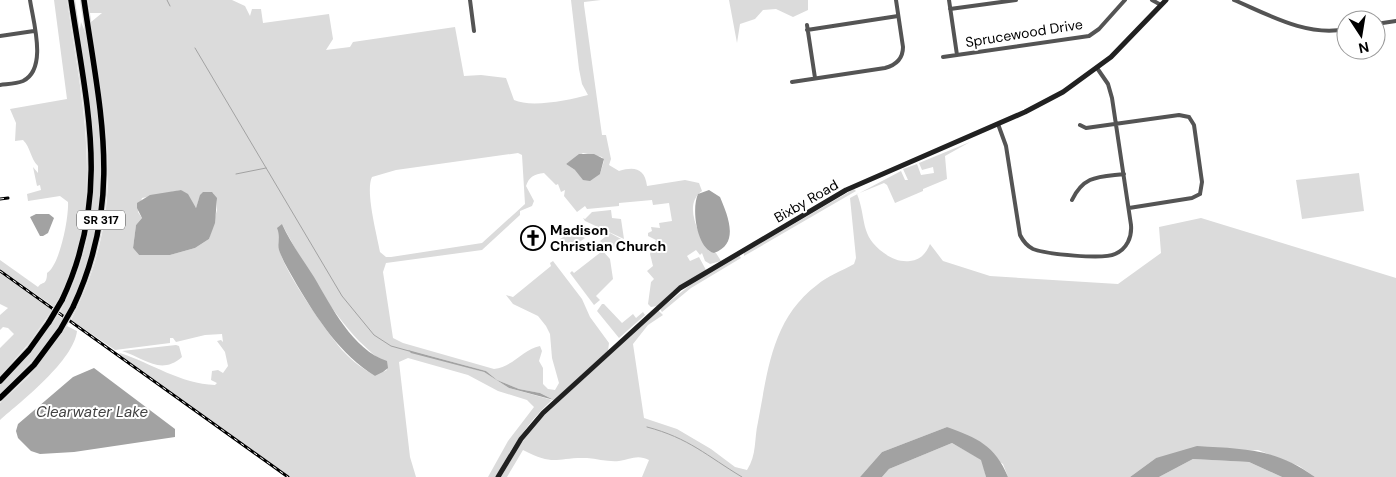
<svg xmlns="http://www.w3.org/2000/svg" width="1396" height="477" font-family="'DM Sans',sans-serif">
<style>
.green{fill:#dbdbdb;fill-rule:evenodd}
.water{fill:#a2a2a2}
.lines{fill:none;stroke-linecap:round;stroke-linejoin:round}
.stream{stroke:#a2a2a2;stroke-width:1}
.primary-casing{stroke:#dbdbdb;stroke-width:8}
.street{stroke:#545454;stroke-width:4}
.secondary{stroke:#212121;stroke-width:5}
.primary{stroke:#000;stroke-width:5.5}
.rail-casing{stroke:#000;stroke-width:3}
.rail{stroke:#fff;stroke-width:1;stroke-dasharray:4;stroke-linecap:butt}
.primary-bridge-casing{stroke:#dbdbdb;stroke-width:8;stroke-linecap:butt}
.primary-bridge{stroke:#000;stroke-width:5.5}
.labels{text-anchor:middle;stroke-width:4;stroke-linejoin:round;paint-order:stroke}
.shield{fill:#fff;stroke:#4c4c4c;stroke-width:1}
.shield-label{font-size:12px;font-weight:bold;fill:#000}
.street-label{font-size:14px;fill:#000;stroke:#fff}
.poi-label{font-size:14px;font-weight:bold;fill:#000;stroke:#fff;text-anchor:start}
.water-label{font-size:15px;font-style:italic;fill:#434343;stroke:#fff}
</style>
<rect width="100%" height="100%" fill="#fff"/>
<path class="green" d="M54,0H67C82,105 109,208 54,307L0,269V260L38,287C42,281 47,286 47,273C60,265 69,217 68,202L60,196L28,201L27,194L41,190L40,185L37,186L33,167L38,173V166C30,158 31,148 23,140L15,141L16,123L10,109L67,99Z
M88,0H232L245,6L250,16L252,9H261L263,23L329,14L333,39L326,50L350,47L353,42L455,27L464,76L481,75L506,78L514,100C531,108 570,100 588,95L582,84L579,69L571,0H601L584,2V5L602,135H606L611,159L609,165L619,171C634,166 645,168 647,186L685,180L699,183L702,191C682,205 700,236 709,251L716,253L721,261L710,264L705,261L702,253L700,255L696,250L687,256L690,261L699,257L706,270L673,291L657,306L651,307L648,304L651,282L654,279L647,271L653,266L650,254L656,240L648,236V233L652,231L651,227L660,228L659,223L672,221L669,203L653,205L652,200L619,203V206L587,209L585,206L577,212L564,196L565,190L561,192L558,184L556,185L544,173C534,174 529,177 526,186L534,201L532,206L520,211V215L482,250L386,263L383,272L393,338L403,343L494,369C513,367 523,349 540,346L542,351L539,361L543,368V384L548,389L555,390L559,383L552,358L550,334L546,326L538,316L513,304L506,295L513,297L551,266L550,263L553,261L582,299L590,317L609,343L608,351L554,400L540,393L519,389L497,380L486,371L408,350L484,372L509,388L552,400C528,422 511,448 496,477H488L508,441L534,407L527,400L498,391L468,375L408,358L399,362L410,457L416,477H290L119,354L120,353C151,363 181,384 215,385L217,383L211,380L212,371L218,370L223,373L228,366L225,352L217,341L221,340L223,342L222,334L205,335L176,342L173,338H170V343L115,350L71,320C126,212 108,136 91,22L102,13H90ZM518,153L522,155L525,204L482,243L391,257H386L380,252C377,235 365,191 372,177L396,170ZM583,153L602,157L604,161L600,174L575,170L566,164ZM181,190L196,208L199,199L205,192L213,193L217,201V210L209,239L195,248L170,255H139L133,248L136,225L142,218L138,212L142,198ZM282,224C300,258 324,301 350,331C361,345 377,355 387,370L375,376C364,369 353,362 344,352C330,337 280,266 279,247C278,240 280,232 282,224Z
M729,0H808V10L793,17L776,9L763,10L755,19L740,24L737,43Z
M81,22C90,41 91,68 94,89C106,174 106,239 65,315L60,312C110,217 94,136 79,36Z
M970,142L945,156L947,179L923,189V191L895,203L887,185L884,183L857,194C867,219 859,235 884,253C892,259 900,262 910,261C920,260 926,254 930,244L943,261L990,276L1118,284L1161,253L1159,227L1201,218L1396,278V477H1315L1299,466L1258,450L1156,458L1130,477H1008L1003,464L947,427L882,452L860,477H642L649,460C638,454 630,459 619,461C608,462 598,459 587,458C555,457 556,467 523,450L507,477H501L516,451L535,424L658,310L663,315L648,325L633,344L644,418L677,429L711,449L735,467L747,470C757,455 754,439 758,422C768,370 772,319 817,285C827,276 842,271 854,264L856,258L850,198L901,171L905,180H908L903,169L917,164L921,175L934,173L933,167L922,170L919,163Z
M1359,173L1364,211L1302,219L1296,180Z
M854,189L856,191L744,256V253Z
M611,210L612,218L621,219L624,239L585,221L583,218L585,219L592,212Z
M571,231L585,238L574,246L570,241L572,246H563L560,239L565,236L566,238V235Z
M610,233L623,240L610,250L600,241Z
M601,249L610,259L613,279L596,296L600,300L594,305L570,273L572,271L574,273L601,252Z
M739,255L741,258L691,288L662,312L660,309L694,282Z
M0,273L52,310L30,342L0,376V348L14,334L8,328L3,327L0,330V315L8,308L0,304Z
M602,304H604L622,323L633,314L636,318L643,312L645,315L619,338L597,311Z
M58,315L63,319C45,347 25,371 0,394V385L30,354Z
M67,326L77,331C74,360 22,401 0,420V403L29,376Z
M176,345L179,346L182,357C160,376 145,358 122,351Z
M952,443L982,460L986,477H882L889,469Z
M1193,459L1249,462L1282,477H1159Z"/>
<path class="water" d="M579,154H594L604,159L600,174L590,181L583,180L575,170L566,164Z
M181,190L188,194L196,208L200,195L203,192H212L217,198L215,223L209,239L195,248L170,255H139L133,248L136,225L142,218L137,208V203L150,195Z
M709,190L720,197C728,216 740,244 714,253C697,249 691,209 698,194Z
M36,214H49L54,218L48,233L43,236H40L30,217Z
M282,224C290,242 303,260 314,277C331,306 353,350 387,361L388,368L383,372L375,376C340,354 318,320 297,285C291,274 283,262 279,250C277,242 281,238 277,228Z
M408,350L486,371L497,380L519,389L540,393L554,400L509,388L484,372L411,353Z
M94,368L175,429V437L74,452L40,454L31,451L18,438L16,431L18,424L73,377Z
M947,427C977,438 995,445 1008,477H986L981,460L952,443L889,469L882,477H860L882,452Z
M1197,446C1244,449 1275,448 1315,477H1282L1249,462L1193,459L1159,477H1130L1156,458Z"/>
<g class="lines">
<path class="stream" d="M167,0L170,6
M195,48L342,296L374,335L391,346L409,351
M236,174L266,168
M647,427C689,438 707,456 742,477"/>
<defs>
<path id="primary" d="M62,300C111,196 87,107 71,0
M73,307C124,199 100,112 84,0
M0,381L29,350L49,322
M0,398L34,365L60,330"/>
</defs>
<use href="#primary" class="primary-casing"/>
<path class="street" d="M470,0L474,31
M949,0L957,55
M1152,0L1161,5
M1234,0C1269,15 1307,37 1346,29
M950,9L1016,0
M1376,24L1396,21
M807,25L815,78
M807,30L898,16
M0,36L34,31
M943,57L1089,36L1099,29L1125,0
M792,82L885,68C896,65 903,58 903,47L896,0
M0,85C7,84 16,84 23,81C48,69 33,21 30,0
M1189,117L1194,125L1202,182L1200,194
M998,124L1006,146L1020,235C1023,241 1027,246 1033,249C1046,254 1103,260 1115,254C1127,249 1132,237 1131,225L1112,98L1108,84L1097,68
M1080,125L1086,128L1179,115L1189,117
M1072,200C1084,175 1099,177 1124,174
M1129,208L1192,198L1200,194"/>
<path class="secondary" d="M498,477L521,439L543,413L680,288L846,190L1025,112L1063,92L1111,57L1166,0"/>
<use href="#primary" class="primary"/>
<defs>
<path id="rail" d="M0,199L8,198
M0,271L288,477"/>
</defs>
<use href="#rail" class="rail-casing"/>
<use href="#rail" class="rail"/>
<defs>
<path id="primary-bridge" d="M49,322L62,300
M60,330L73,307"/>
</defs>
<use href="#primary-bridge" class="primary-bridge-casing"/>
<use href="#primary-bridge" class="primary-bridge"/>
</g>
<defs>
<symbol id="church-ring" viewBox="-11 -11 22 22"><circle r="9.5" fill="#fff" stroke="#000" stroke-width="1.5"/><path d="M-1.2-6h2.4v3.5h3.3v2.4h-3.3V6h-2.4V-.1h-3.3v-2.4h3.3Z" fill="#000"/></symbol>
</defs>
<g fill-rule="evenodd">
<use href="#church-ring" x="519" y="224" width="28" height="28"/>
</g>
<g class="labels">
<rect class="shield" x="77" y="210.5" width="48" height="19" rx="4"/>
<g class="shield-label">
<text x="101" y="224">SR 317</text>
</g>
<g class="street-label">
<text transform="translate(1024 33) rotate(-9)" y="5">Sprucewood Drive</text>
<text transform="translate(806 201) rotate(-30)" y="5">Bixby Road</text>
</g>
<g class="poi-label">
<text x="550" y="235">Madison<tspan x="550" dy="16">Christian Church</tspan></text>
</g>
<g class="water-label">
<text x="92" y="417">Clearwater Lake</text>
</g>
</g>
<g transform="translate(1361 35) rotate(168)"><circle r="24" fill="#ffffff" stroke="#999999"/>
<path d="M0-4L9 19L0 12L-9 19Z" fill="#000000"/>
<text y="-8" font-size="14" font-weight="bold" text-anchor="middle" fill="#000000">N</text>
</g>
</svg>
